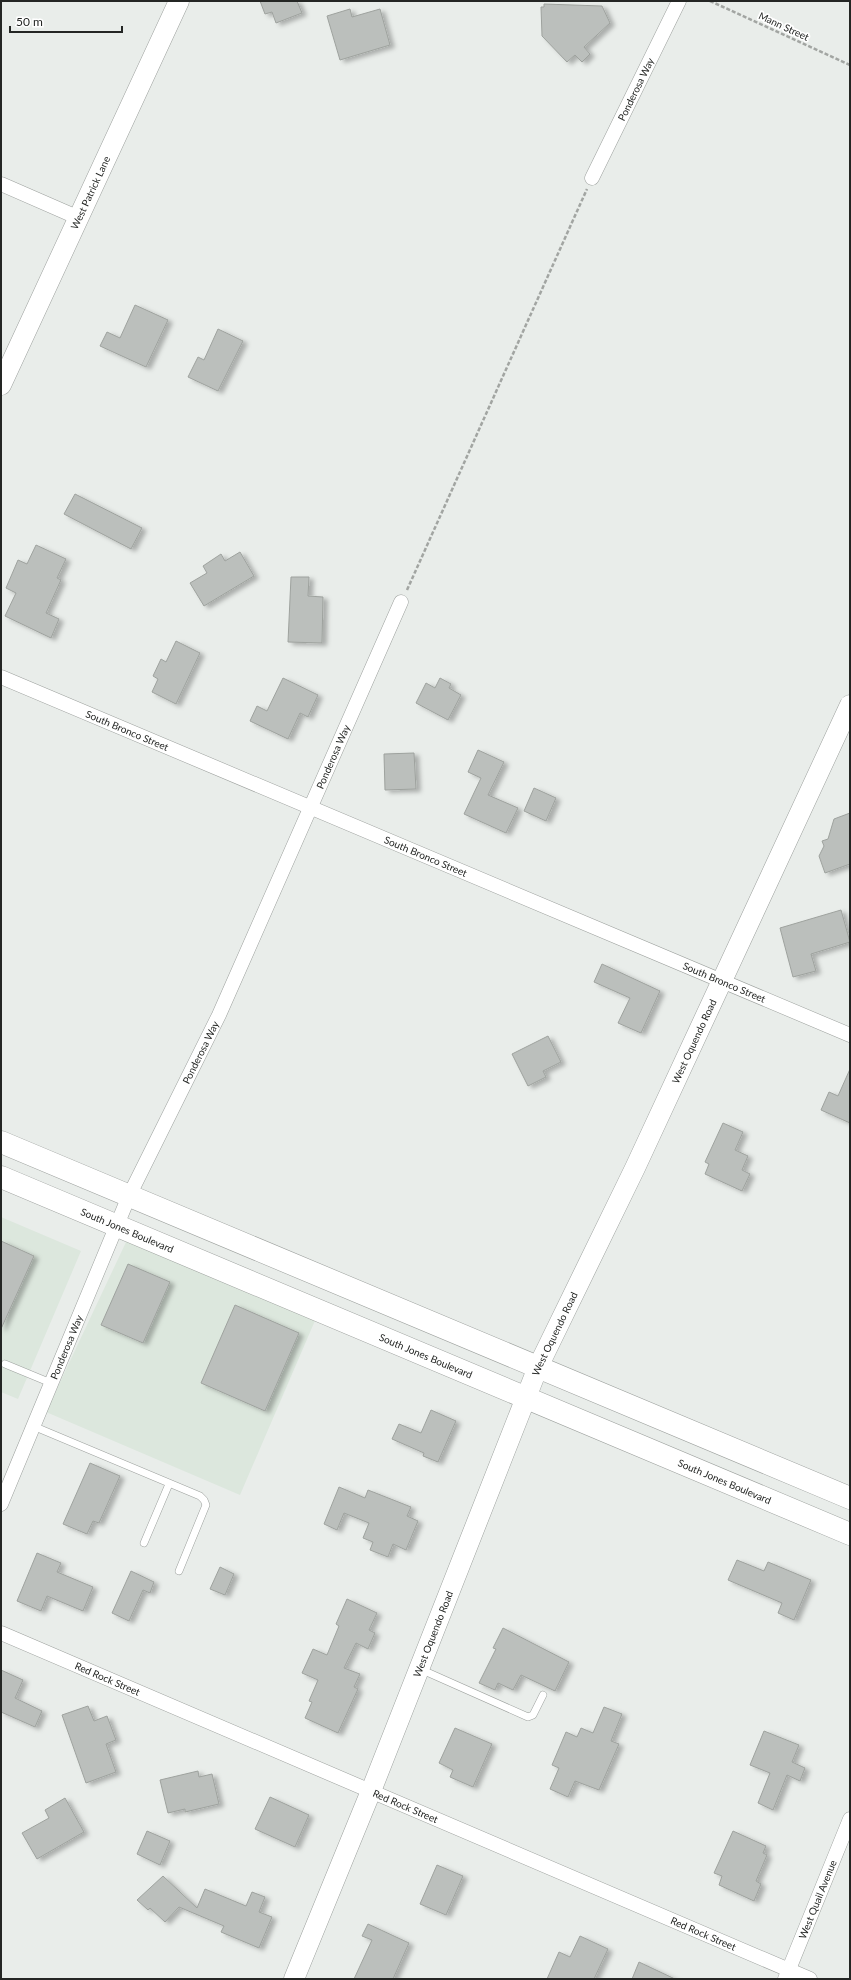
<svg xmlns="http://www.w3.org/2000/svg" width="851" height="1980" font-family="Lato,sans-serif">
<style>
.built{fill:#dce7dd}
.building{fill:#bbbfbc;stroke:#9ea29e;filter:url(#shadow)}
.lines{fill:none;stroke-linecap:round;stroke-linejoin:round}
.lane-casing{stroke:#9da19e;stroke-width:8}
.street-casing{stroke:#9da19e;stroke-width:15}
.secondary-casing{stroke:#9da19e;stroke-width:21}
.primary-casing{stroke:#9da19e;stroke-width:23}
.path{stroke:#a2a5a2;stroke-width:2.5;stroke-dasharray:4 2;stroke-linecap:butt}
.lane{stroke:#fff;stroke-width:7}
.street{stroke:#fff;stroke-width:14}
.secondary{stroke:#fff;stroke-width:20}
.primary{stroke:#fff;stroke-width:22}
.labels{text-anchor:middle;stroke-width:3.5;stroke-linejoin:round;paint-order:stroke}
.street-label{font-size:10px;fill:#242624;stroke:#fff}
</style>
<defs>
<filter id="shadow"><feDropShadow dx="4.5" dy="2.5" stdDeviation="2" flood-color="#0004"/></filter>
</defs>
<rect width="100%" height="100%" fill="#e9edea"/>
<path class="built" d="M1,1217L81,1251L18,1399L1,1392Z
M127,1240L317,1316L240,1495L46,1412Z"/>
<path class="building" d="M260,1H297L302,13L276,23L272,12L265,14Z
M544,4L602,6L610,23L584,47L590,54L582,62L575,55L567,62L542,36L541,7H544Z
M350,9L352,17L380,9L390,45L340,60L327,16Z
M135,305L168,320L146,367L100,346L107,332L120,338Z
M218,329L243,341L218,391L188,377L198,357L204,360Z
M75,494L142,528L131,549L64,514Z
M36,545L66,559L57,578L61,580L46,613L59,619L51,638L5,616L16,593L6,588L18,560L27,564Z
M240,552L254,576L204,606L190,583L207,573L203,566L221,554L225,561Z
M291,577H309L308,596L323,597L322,643L288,642Z
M176,641L200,653L176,704L152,692L158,679L153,676L161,659L166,662Z
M283,678L318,695L308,717L300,713L288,739L250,721L257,706L267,711Z
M440,678L451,684L449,688L461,695L448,720L416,703L426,683L435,688Z
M478,750L504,762L488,795L518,808L506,833L464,814L481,778L468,772Z
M414,753L416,789L385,790L384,754Z
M534,788L556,798L546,821L524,811Z
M850,813V864L825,873L819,856L824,846L822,841L828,839L834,819Z
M841,910L850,942L811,954L816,971L793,977L780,928Z
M602,964L660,991L641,1033L618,1023L630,998L594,982Z
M548,1036L561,1062L543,1071L546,1077L528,1086L512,1054Z
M850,1069V1123L821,1110L829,1092L838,1096Z
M723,1123L743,1132L735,1150L748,1156L742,1170L750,1174L742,1191L705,1174L709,1164L705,1162Z
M1,1241L34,1256L1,1329Z
M128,1264L170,1282L143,1343L101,1325Z
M235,1305L299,1333L265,1411L201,1383Z
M431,1410L456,1421L438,1462L423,1456L424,1453L392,1439L399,1424L421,1433Z
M90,1463L120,1476L99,1523L93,1521L87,1534L63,1524Z
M339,1487L365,1498L368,1490L411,1507L407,1516L418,1521L406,1550L393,1544L388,1557L370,1550L373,1542L363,1538L369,1523L344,1513L337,1530L324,1524Z
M37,1553L61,1563L57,1572L93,1587L83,1611L47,1596L41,1611L17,1601Z
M737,1560L764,1571L768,1562L811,1580L794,1620L778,1613L782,1603L728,1580Z
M220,1567L234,1574L225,1595L210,1589Z
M131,1571L154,1582L150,1593L143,1590L129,1621L112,1613Z
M347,1599L377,1613L369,1630L375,1633L368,1649L356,1643L344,1668L360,1674L354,1687L358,1689L338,1733L305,1718L312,1702L309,1701L318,1680L302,1673L313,1649L327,1655L339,1626L336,1624Z
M503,1628L569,1662L555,1691L521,1675L513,1690L498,1683L495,1690L479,1683L496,1649L493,1648Z
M1,1670L23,1680L15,1698L42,1711L35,1727L1,1712Z
M88,1706L94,1721L107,1716L116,1740L106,1744L116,1772L86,1783L62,1715Z
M604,1707L622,1714L611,1741L619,1744L599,1790L575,1781L568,1797L550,1789L559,1768L552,1765L566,1732L577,1737L581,1728L593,1733Z
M455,1728L492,1744L473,1787L450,1777L453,1770L439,1763Z
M764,1731L799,1745L792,1762L805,1768L800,1781L787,1775L773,1810L758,1803L770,1773L750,1765Z
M198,1771L199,1777L212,1774L219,1804L185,1812V1809L168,1813L160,1780Z
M270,1797L309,1815L295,1847L255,1829Z
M65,1798L84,1832L37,1859L22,1833L49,1818L45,1810Z
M147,1831L170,1841L160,1865L137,1854Z
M733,1831L766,1846L763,1853L767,1855L756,1881L761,1884L754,1901L719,1885L722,1876L714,1873Z
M437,1865L463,1876L446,1915L420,1904Z
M163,1876L197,1908L205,1889L246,1906L252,1892L265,1897L259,1912L272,1917L259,1948L221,1932L224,1926L179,1907L165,1922L150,1908L148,1910L137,1900Z
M368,1924L409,1943L393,1979H354L372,1940L362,1936Z
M580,1936L608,1949L594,1979H547L559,1952L570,1957Z
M639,1962L675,1979H632Z"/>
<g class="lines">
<defs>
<path id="lane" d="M5,1364L51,1383
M33,1426L200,1496L204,1500L206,1505L179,1571
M144,1543L169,1484
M420,1669L528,1717L533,1715L543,1695"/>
<g id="street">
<path id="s1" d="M592,178L679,1"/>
<path d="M1,184L79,218"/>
<path id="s2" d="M1,677L850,1035"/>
<path id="s3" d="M1,1504L129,1196L219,1015L401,602"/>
<path id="s4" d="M1,1633L810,1979"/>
<path id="s5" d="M785,1979L850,1819"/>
</g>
<g id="secondary">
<path id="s6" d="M1,385L179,1"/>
<path id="s7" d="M294,1979L371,1791L538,1367L635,1168L850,705"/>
</g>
<g id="primary">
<path d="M1,1142L850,1498"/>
<path id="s8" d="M1,1177L850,1534"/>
</g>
</defs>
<use href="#lane" class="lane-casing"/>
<use href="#street" class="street-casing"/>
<use href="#secondary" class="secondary-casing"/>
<use href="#primary" class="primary-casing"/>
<path class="path" d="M710,1L850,65
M407,590L587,189"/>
<use href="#lane" class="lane"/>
<use href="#street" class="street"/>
<use href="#secondary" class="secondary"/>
<use href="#primary" class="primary"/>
</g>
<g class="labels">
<g class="street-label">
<text transform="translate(784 26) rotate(25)" y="4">Mann Street</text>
<text dy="4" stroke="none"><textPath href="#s1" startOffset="99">Ponderosa Way</textPath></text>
<text dy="4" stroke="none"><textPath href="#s6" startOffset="212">West Patrick Lane</textPath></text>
<text dy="4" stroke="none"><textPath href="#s2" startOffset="137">South Bronco Street</textPath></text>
<text dy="4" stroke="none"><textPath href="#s3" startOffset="818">Ponderosa Way</textPath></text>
<text dy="4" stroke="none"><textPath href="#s2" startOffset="461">South Bronco Street</textPath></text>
<text dy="4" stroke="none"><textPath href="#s2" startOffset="785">South Bronco Street</textPath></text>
<text dy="4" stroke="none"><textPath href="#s7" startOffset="1020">West Oquendo Road</textPath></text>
<text dy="4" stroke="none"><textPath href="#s3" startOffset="494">Ponderosa Way</textPath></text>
<text dy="4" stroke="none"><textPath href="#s8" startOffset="137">South Jones Boulevard</textPath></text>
<text dy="4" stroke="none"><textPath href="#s7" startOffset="696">West Oquendo Road</textPath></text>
<text dy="4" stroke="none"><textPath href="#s3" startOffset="170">Ponderosa Way</textPath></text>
<text dy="4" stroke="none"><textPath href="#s8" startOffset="461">South Jones Boulevard</textPath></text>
<text dy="4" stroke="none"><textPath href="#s8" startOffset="785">South Jones Boulevard</textPath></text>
<text dy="4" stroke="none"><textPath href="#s7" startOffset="372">West Oquendo Road</textPath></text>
<text dy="4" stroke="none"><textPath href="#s4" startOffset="116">Red Rock Street</textPath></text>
<text dy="4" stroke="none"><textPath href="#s4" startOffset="440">Red Rock Street</textPath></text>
<text dy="4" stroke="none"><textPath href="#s5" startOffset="86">West Quail Avenue</textPath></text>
<text dy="4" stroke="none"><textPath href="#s4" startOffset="764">Red Rock Street</textPath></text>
</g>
</g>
<rect width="851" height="1980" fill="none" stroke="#242624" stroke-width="4"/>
<path d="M10 26v6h112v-6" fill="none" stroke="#242624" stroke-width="2"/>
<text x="16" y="26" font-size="12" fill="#242624" stroke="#ffffff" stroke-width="3" paint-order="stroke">50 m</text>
</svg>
